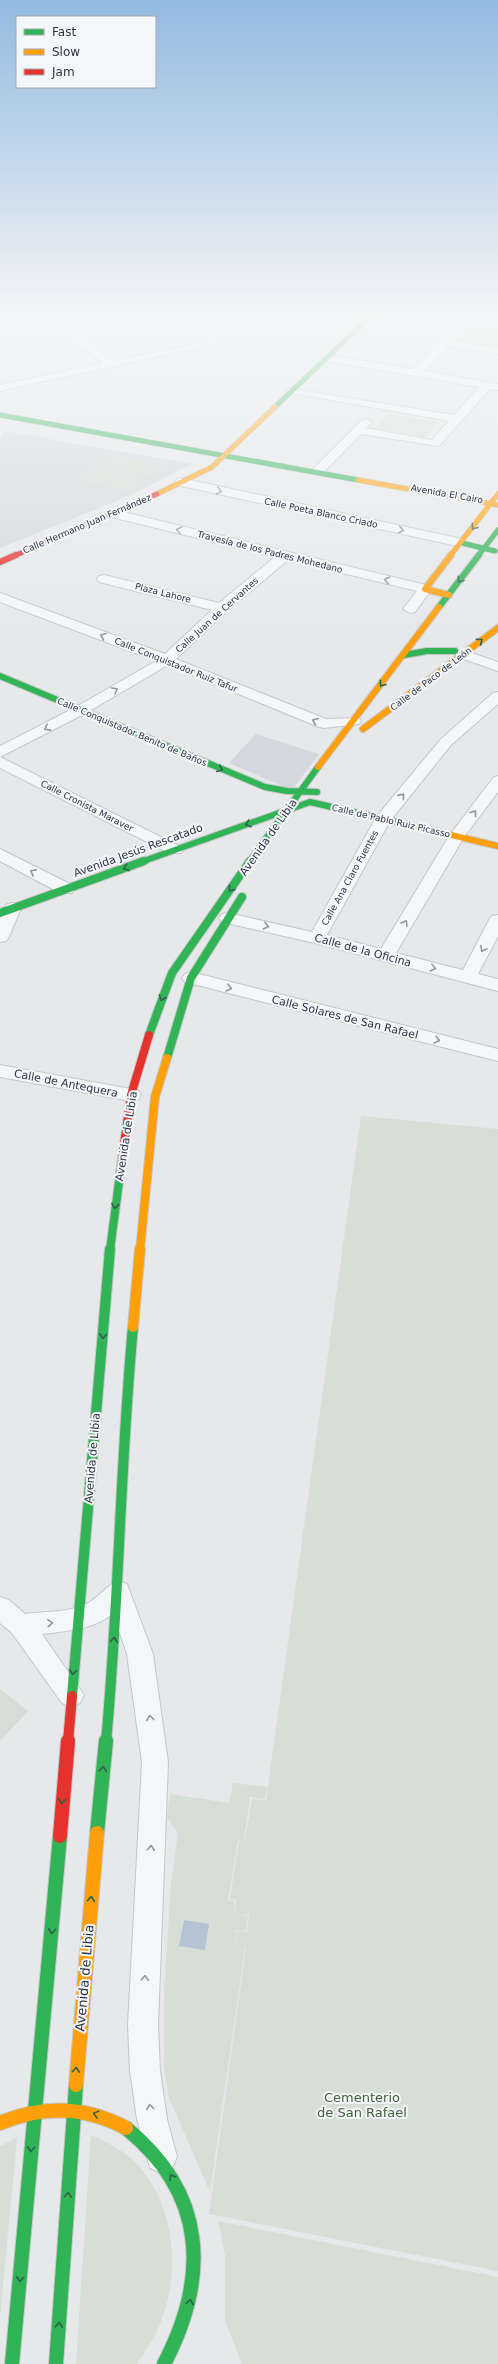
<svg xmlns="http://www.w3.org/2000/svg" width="498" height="2364" font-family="'DejaVu Sans',sans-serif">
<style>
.built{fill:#d4d7dd}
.green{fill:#d6ded6}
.water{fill:#b4c4d5}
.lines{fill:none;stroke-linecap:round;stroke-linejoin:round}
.street-casing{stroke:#c4c6c8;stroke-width:2}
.fast-far4-casing{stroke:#c4c6c8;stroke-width:6}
.fast-far3-casing{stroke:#c4c6c8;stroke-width:8}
.fast-far2-casing{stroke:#c4c6c8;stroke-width:10}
.fast-far1-casing{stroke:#c4c6c8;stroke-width:12}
.fast-casing{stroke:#c4c6c8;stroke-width:16}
.slow-far4-casing{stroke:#c4c6c8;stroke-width:6}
.slow-far3-casing{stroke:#c4c6c8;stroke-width:8}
.slow-far2-casing{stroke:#c4c6c8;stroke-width:10}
.slow-far1-casing{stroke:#c4c6c8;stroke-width:12}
.slow-casing{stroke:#c4c6c8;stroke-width:16}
.jam-far4-casing{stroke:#c4c6c8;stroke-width:6}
.jam-far3-casing{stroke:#c4c6c8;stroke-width:8}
.jam-far2-casing{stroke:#c4c6c8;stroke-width:10}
.jam-far1-casing{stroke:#c4c6c8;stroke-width:12}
.jam-casing{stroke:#c4c6c8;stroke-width:16}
.street{fill:#f5f6f7;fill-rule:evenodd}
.fast-far4{stroke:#30b455;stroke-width:5}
.fast-far3{stroke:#30b455;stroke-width:6}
.fast-far2{stroke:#30b455;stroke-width:8}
.fast-far1{stroke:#30b455;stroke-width:10}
.fast{stroke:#30b455;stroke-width:14}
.slow-far4{stroke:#ff9f0a;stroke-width:5}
.slow-far3{stroke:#ff9f0a;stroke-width:6}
.slow-far2{stroke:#ff9f0a;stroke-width:8}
.slow-far1{stroke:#ff9f0a;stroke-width:10}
.slow{stroke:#ff9f0a;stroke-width:14}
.jam-far4{stroke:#e5322d;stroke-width:5}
.jam-far3{stroke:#e5322d;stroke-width:6}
.jam-far2{stroke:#e5322d;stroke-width:8}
.jam-far1{stroke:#e5322d;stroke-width:10}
.jam{stroke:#e5322d;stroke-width:14}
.oneway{stroke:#90959e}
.oneway2{stroke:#2d614b}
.labels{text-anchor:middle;stroke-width:4;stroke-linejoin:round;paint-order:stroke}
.far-street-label{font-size:9px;fill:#2b3445;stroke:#f4f6f9}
.street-label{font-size:11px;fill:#2b3445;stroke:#f4f6f9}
.near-street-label{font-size:13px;fill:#2b3445;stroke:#f4f6f9}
.near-park-label{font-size:13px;fill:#3f6138;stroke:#f4f6f9}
</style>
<rect width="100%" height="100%" fill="#e6e8ea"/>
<path class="built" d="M4,431L192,464L131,495L0,548V437Z
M256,734L319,754L292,790L229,763Z"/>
<path class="green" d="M473,325L498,328V348L457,341L456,340Z
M389,414L438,422L425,437L376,428Z
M113,454L166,466L150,477L97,465Z
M94,468L148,480L132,492L77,480Z
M361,1116L498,1129V2271L209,2214L246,1948L234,1946L237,1931L247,1932L249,1915L237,1914L248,1916L246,1931L236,1930L234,1946L245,1948L210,2192L169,2098L164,2068V1989L171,1884L178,1833L167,1817L170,1794L229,1803L233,1783L267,1787L265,1799L250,1797L244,1841L238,1840L228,1900L234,1901V1913L236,1900L230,1899L239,1841H245L252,1799L266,1800Z
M0,1689L28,1711L0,1741Z
M91,2135C106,2142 123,2150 135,2162C178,2207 182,2279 156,2333C151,2344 143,2354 137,2364H76Z
M17,2138L0,2317V2146Z
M218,2221L498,2277V2364H242L225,2321V2255Z"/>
<path class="water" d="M184,1920L209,1924L205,1950L179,1946Z"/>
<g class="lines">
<defs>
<path id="street" d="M39,314H51L70,328L139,314H161L77,333L114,361L250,332L227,314H239L261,329L332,314H353L0,391V385L103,363Z
M418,314H445L498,323V329L470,325L454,341L498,348V354L449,346L424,371L498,384V390L490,389L439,446L361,434L322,474H314L312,471L314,468L362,420L366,419L372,422L366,428L432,440L449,421L292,393L286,390L288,388L454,415L479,387L327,361L322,358L327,355L413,369L460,323Z
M181,478L462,539L468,543L462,547L177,485L175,482L177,479Z
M115,510L430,586L432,589L415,612L410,613L403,609L417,591L288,560L227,611L176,659L326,719L359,718L361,721L359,724L324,728L319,727L168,665L86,713L0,757V746L76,707L156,661L0,602V593L165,654L212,610L99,582L97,579L99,576L104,575L219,603L275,557L111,517L109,514L111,511Z
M463,650L498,662V671L458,657L456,654L458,651Z
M498,692V704L451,745L390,821L327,935L381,949L449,836L493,778L498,776V792L464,837L396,953L463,970L489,920L492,916L498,915V936L478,974L498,979V991L315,943L222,922L219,918L222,914L228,913L312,932L377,816L441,739L493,693Z
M0,757L181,847L183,850L181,853H169L0,768Z
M0,849L72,885L74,889L72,893H60L0,861Z
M13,903L19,904L21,908L9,937L6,941L0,942V918L7,904Z
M191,972L498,1049V1061L185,982L182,978L185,974Z
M0,1065L131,1089L138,1090L141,1095L138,1100L131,1101L0,1077Z
M118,1581L127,1584L153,1654L168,1762L158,2025L160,2071L167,2119L177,2157L172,2168L161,2173L150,2168L137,2119L130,2071L128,2025L142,1762L127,1654L113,1613C94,1630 66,1631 42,1634L84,1695L80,1703L71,1707L62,1703L12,1633L0,1623V1597L9,1600L25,1614C46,1611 72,1613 90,1602C101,1595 106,1586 118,1581Z"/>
<path id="fast-far4" d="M275,407L373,314
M0,415L358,480
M462,543L495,551
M478,556L498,530"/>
<path id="fast-far3" d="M439,607L479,555
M404,655L427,651H455
M0,676L265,787L287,791L317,792
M141,862L310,802L405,824
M249,862L318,767"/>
<path id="fast-far2" d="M0,913L144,861
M149,1035L172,973L250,861
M167,1058L191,978L242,897
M110,1250L122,1159"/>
<path id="fast-far1" d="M72,1696L110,1249
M106,1742C119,1604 120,1465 133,1327"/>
<path id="fast" d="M97,1833L106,1741
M126,2128C206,2193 210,2276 164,2364
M12,2364L60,1836
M56,2364L76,2085"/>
<path id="slow-far4" d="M358,480L498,505
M157,494L212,467L275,407
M450,556L498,494"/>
<path id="slow-far3" d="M449,595L425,589L451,555
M363,729L498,628
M318,767L439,607
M405,824L498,846"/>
<path id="slow-far2" d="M140,1250L155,1097L167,1058"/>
<path id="slow-far1" d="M133,1327L140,1249"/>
<path id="slow" d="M76,2085L97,1833
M0,2123C43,2105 85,2106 126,2128"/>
<path id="jam-far4" d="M14,556L157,494"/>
<path id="jam-far3" d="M0,562L16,555"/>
<path id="jam-far2" d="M122,1159L131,1095L149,1035"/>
<path id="jam-far1" d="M68,1742L72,1696"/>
<path id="jam" d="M60,1836L68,1741"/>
</defs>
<use href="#street" class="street-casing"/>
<use href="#fast-far4" class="fast-far4-casing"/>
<use href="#fast-far3" class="fast-far3-casing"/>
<use href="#fast-far2" class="fast-far2-casing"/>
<use href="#fast-far1" class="fast-far1-casing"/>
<use href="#fast" class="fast-casing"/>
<use href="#slow-far4" class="slow-far4-casing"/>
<use href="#slow-far3" class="slow-far3-casing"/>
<use href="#slow-far2" class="slow-far2-casing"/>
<use href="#slow-far1" class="slow-far1-casing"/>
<use href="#slow" class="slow-casing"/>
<use href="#jam-far4" class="jam-far4-casing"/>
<use href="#jam-far3" class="jam-far3-casing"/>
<use href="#jam-far2" class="jam-far2-casing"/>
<use href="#jam-far1" class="jam-far1-casing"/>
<use href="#jam" class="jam-casing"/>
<use href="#street" class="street"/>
<use href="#fast-far4" class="fast-far4"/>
<use href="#fast-far3" class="fast-far3"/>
<use href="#fast-far2" class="fast-far2"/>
<use href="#fast-far1" class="fast-far1"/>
<use href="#fast" class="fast"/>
<use href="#slow-far4" class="slow-far4"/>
<use href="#slow-far3" class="slow-far3"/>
<use href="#slow-far2" class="slow-far2"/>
<use href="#slow-far1" class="slow-far1"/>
<use href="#slow" class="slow"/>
<use href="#jam-far4" class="jam-far4"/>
<use href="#jam-far3" class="jam-far3"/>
<use href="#jam-far2" class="jam-far2"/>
<use href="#jam-far1" class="jam-far1"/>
<use href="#jam" class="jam"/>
</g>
<defs><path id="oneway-chevron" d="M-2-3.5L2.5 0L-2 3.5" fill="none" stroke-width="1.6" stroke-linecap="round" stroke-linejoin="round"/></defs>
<g class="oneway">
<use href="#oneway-chevron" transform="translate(219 491) rotate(12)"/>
<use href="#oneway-chevron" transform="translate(179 530) rotate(-166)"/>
<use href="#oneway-chevron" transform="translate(401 530) rotate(12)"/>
<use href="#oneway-chevron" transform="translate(387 580) rotate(-167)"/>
<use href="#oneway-chevron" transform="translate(103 636) rotate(-159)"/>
<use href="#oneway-chevron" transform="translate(115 690) rotate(-30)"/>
<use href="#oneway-chevron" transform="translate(315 721) rotate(-158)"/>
<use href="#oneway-chevron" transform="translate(47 728) rotate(152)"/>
<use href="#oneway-chevron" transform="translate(402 796) rotate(-51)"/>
<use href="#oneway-chevron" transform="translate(474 813) rotate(-53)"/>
<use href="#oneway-chevron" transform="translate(33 872) rotate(-152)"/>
<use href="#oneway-chevron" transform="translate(405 923) rotate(-59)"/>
<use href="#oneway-chevron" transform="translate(266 926) rotate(13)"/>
<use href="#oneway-chevron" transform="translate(483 949) rotate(118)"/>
<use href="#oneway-chevron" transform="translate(433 968) rotate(14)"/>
<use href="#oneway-chevron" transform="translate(229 988) rotate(14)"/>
<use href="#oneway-chevron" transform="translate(437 1040) rotate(14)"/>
<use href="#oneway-chevron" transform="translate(50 1623) rotate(-3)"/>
<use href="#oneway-chevron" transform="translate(150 1718) rotate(-97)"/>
<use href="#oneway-chevron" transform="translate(151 1848) rotate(-87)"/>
<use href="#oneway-chevron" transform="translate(145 1978) rotate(-87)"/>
<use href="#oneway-chevron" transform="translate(150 2107) rotate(-98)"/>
</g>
<g class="oneway2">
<use href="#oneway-chevron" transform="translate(474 527) rotate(126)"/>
<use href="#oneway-chevron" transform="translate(460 580) rotate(127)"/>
<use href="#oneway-chevron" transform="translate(480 641) rotate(-37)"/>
<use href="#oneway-chevron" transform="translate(382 684) rotate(127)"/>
<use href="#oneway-chevron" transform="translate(220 769) rotate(23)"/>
<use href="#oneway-chevron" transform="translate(248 824) rotate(161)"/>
<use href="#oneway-chevron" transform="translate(126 868) rotate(160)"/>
<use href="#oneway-chevron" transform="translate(231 889) rotate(126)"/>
<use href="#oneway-chevron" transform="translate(162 998) rotate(112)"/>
<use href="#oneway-chevron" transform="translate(115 1206) rotate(99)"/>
<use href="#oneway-chevron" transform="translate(103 1336) rotate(95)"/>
<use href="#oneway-chevron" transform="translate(114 1640) rotate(-86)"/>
<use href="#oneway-chevron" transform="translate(73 1672) rotate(95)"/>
<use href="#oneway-chevron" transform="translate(103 1769) rotate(-85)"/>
<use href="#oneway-chevron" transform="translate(62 1801) rotate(95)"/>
<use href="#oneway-chevron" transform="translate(91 1899) rotate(-85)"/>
<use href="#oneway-chevron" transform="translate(52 1931) rotate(95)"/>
<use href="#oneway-chevron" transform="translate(76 2070) rotate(-86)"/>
<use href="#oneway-chevron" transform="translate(96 2114) rotate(-165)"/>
<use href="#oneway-chevron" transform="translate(31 2149) rotate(95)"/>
<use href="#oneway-chevron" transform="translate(172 2177) rotate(-121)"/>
<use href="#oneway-chevron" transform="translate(68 2195) rotate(-86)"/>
<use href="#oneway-chevron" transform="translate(20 2279) rotate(95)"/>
<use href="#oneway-chevron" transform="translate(190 2302) rotate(-81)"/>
<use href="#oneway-chevron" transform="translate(59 2325) rotate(-86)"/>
</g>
<linearGradient id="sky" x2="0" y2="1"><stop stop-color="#93bae0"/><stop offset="0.49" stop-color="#f4f5f6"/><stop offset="1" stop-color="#f4f5f6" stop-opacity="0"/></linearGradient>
<rect width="498" height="645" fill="url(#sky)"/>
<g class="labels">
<g class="far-street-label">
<text transform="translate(447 494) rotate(10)" y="3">Avenida El Cairo</text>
<text transform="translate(321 513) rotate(12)" y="3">Calle Poeta Blanco Criado</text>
<text transform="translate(87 524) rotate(-23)" y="3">Calle Hermano Juan Fernández</text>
<text transform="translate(270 552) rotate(14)" y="3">Travesía de los Padres Mohedano</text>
<text transform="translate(163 593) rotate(14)" y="3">Plaza Lahore</text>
<text transform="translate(217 615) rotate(-42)" y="3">Calle Juan de Cervantes</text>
<text transform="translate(176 665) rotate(22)" y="3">Calle Conquistador Ruiz Tafur</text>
<text transform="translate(431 679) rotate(-37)" y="3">Calle de Paco de León</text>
<text transform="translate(132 732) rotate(23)" y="3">Calle Conquistador Benito de Baños</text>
<text transform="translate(87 806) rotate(27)" y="3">Calle Cronista Maraver</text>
<text transform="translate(391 821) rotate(13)" y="3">Calle de Pablo Ruiz Picasso</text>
<text transform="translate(350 878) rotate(-61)" y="3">Calle Ana Claro Fuentes</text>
</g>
<g class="street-label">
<text transform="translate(268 837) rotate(-55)" y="4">Avenida de Libia</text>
<text transform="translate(138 850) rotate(-20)" y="4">Avenida Jesús Rescatado</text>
<text transform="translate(363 950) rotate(15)" y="4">Calle de la Oficina</text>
<text transform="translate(345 1017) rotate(14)" y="4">Calle Solares de San Rafael</text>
<text transform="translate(66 1083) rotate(11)" y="4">Calle de Antequera</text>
<text transform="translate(126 1136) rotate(-81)" y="4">Avenida de Libia</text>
<text transform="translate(92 1458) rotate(-85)" y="4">Avenida de Libia</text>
</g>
<g class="near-street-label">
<text transform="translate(84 1978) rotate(-85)" y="5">Avenida de Libia</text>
</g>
<g class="near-park-label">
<text x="362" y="2102">Cementerio<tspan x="362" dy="15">de San Rafael</tspan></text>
</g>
</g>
<rect x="16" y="16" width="140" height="72" fill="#f4f6f9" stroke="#a4a8b1"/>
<rect x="24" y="29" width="20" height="6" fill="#30b455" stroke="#a4a8b1"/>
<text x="52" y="36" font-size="12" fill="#2b3445">Fast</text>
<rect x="24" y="49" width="20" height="6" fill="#ff9f0a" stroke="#a4a8b1"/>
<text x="52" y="56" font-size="12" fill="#2b3445">Slow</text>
<rect x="24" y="69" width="20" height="6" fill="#e5322d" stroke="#a4a8b1"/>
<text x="52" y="76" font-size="12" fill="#2b3445">Jam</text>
</svg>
